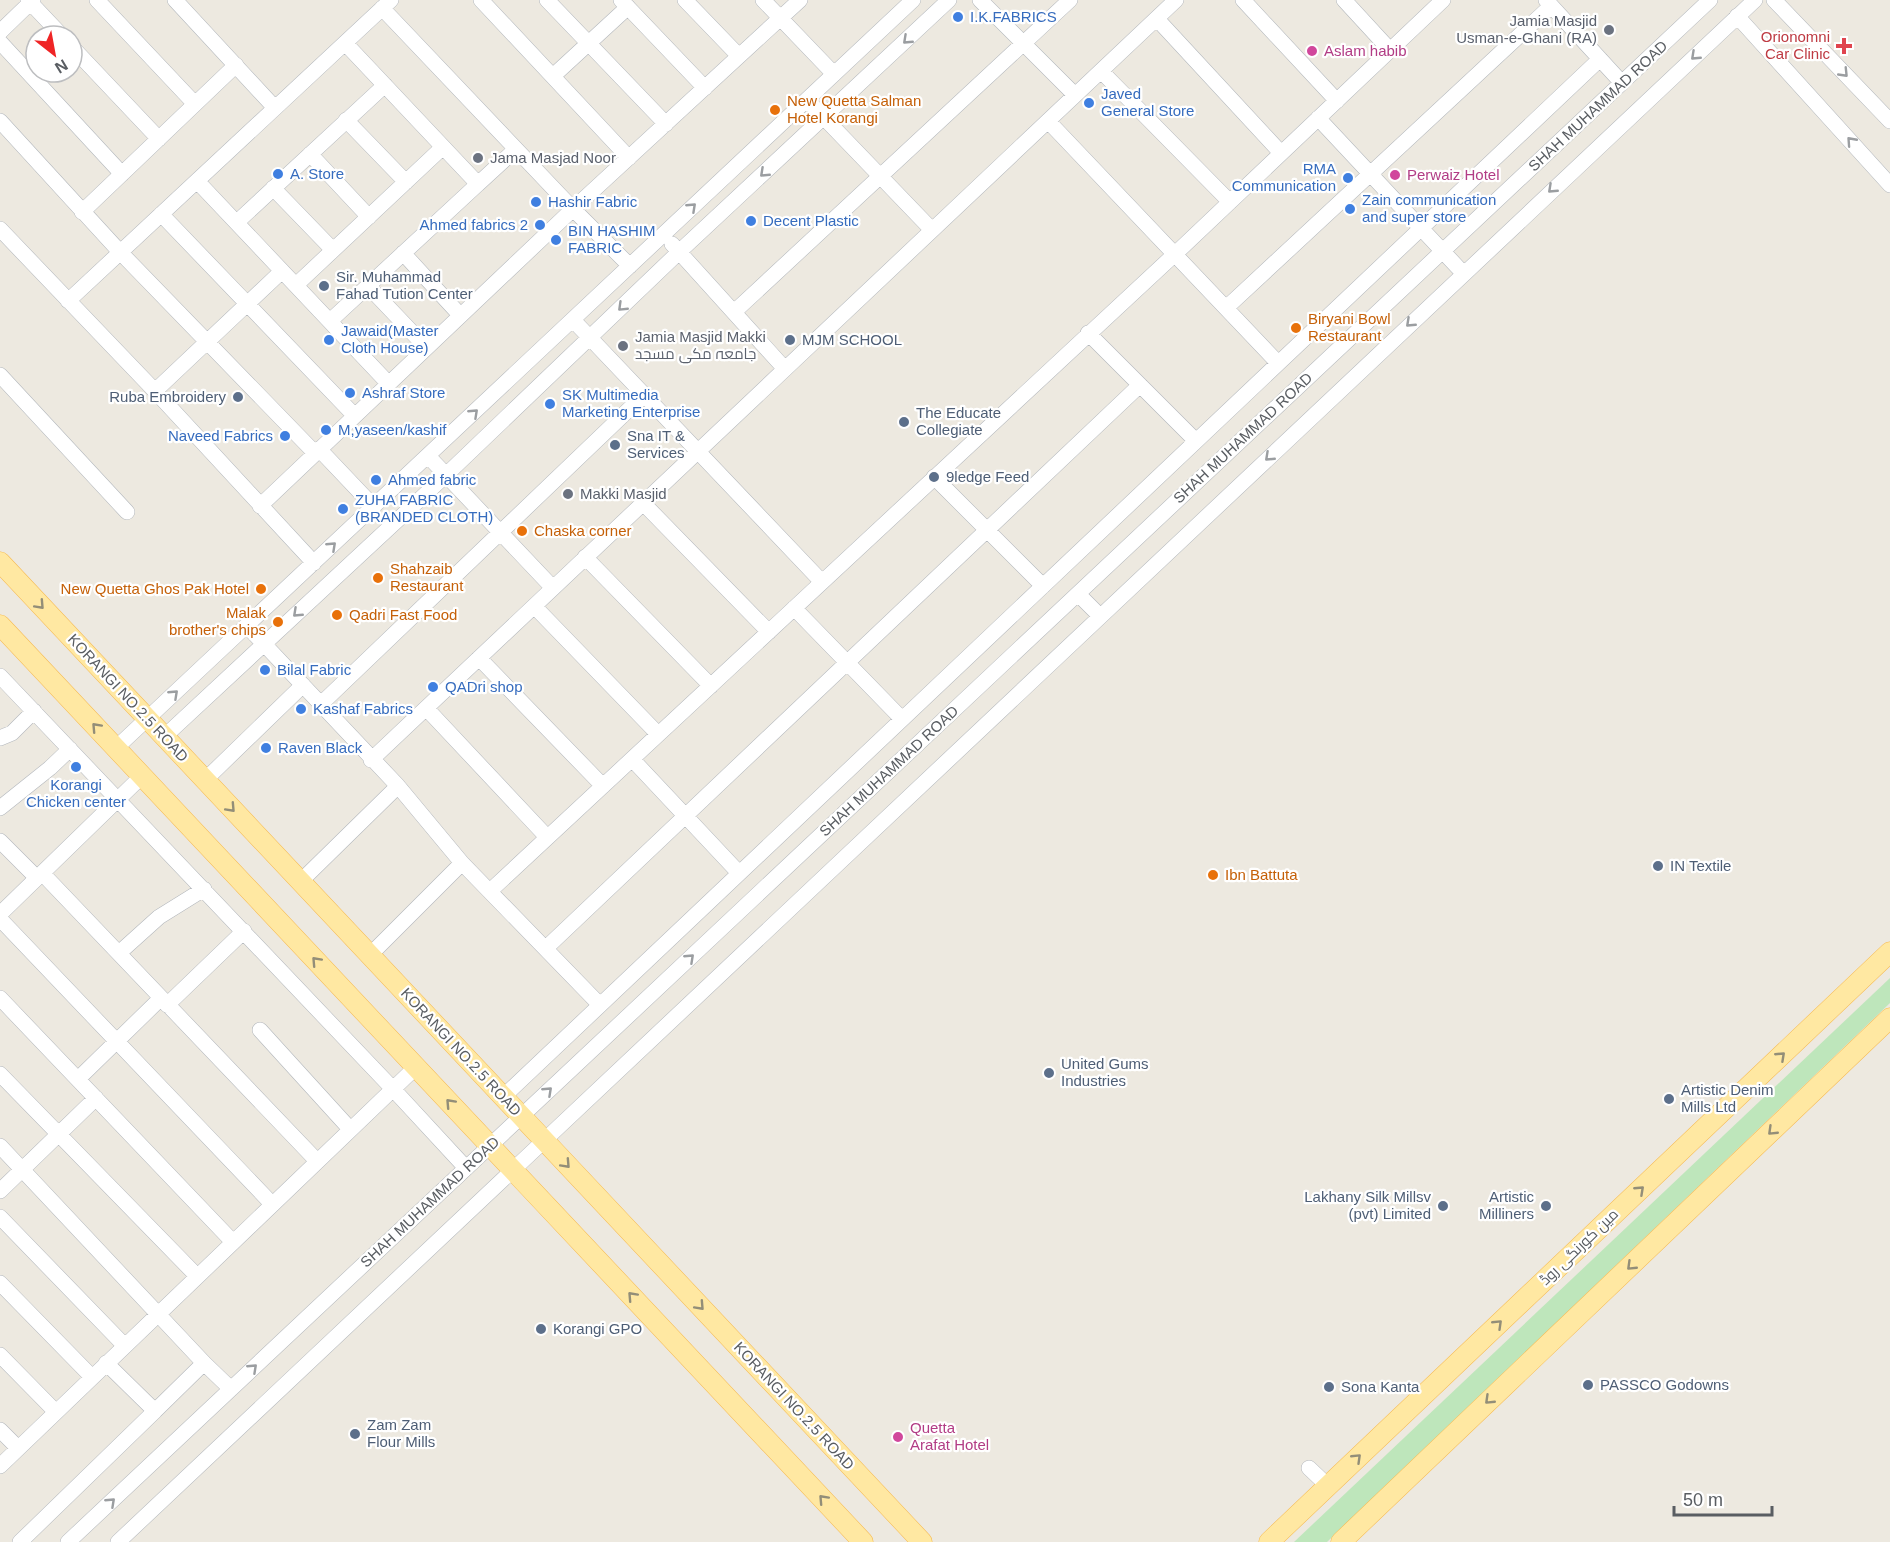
<svg xmlns="http://www.w3.org/2000/svg" width="1890" height="1542" font-family="Helvetica,Cairo,sans-serif">
<style>
.green{fill:#bee6bb}
.lines{fill:none;stroke-linecap:round;stroke-linejoin:round}
.minor-casing{stroke:#b3b7bc;stroke-width:16}
.major-casing{stroke:#f6b950;stroke-width:21}
.minor{stroke:#fff;stroke-width:15}
.major{stroke:#ffe8a2;stroke-width:20}
.oneway{stroke:#9b9ea1}
.oneway2{stroke:#938e78}
.shop-dot{fill:#3f7fe0;stroke:#fff;stroke-width:2}
.worship-dot{fill:#6b7280;stroke:#fff;stroke-width:2}
.health-dot{fill:#e0444e;stroke:#fff;stroke-width:2}
.hotel-dot{fill:#d1479c;stroke:#fff;stroke-width:2}
.food-dot{fill:#e8710a;stroke:#fff;stroke-width:2}
.service-dot{fill:#5c6f8a;stroke:#fff;stroke-width:2}
.labels{text-anchor:middle;stroke-width:4.5;stroke-linejoin:round;paint-order:stroke}
.shop-label{font-size:15px;fill:#366cbe;stroke:#fff;text-anchor:start}
.worship-label{font-size:15px;fill:#5b616d;stroke:#fff;text-anchor:start}
.health-label{font-size:15px;fill:#be3a42;stroke:#fff;text-anchor:end}
.hotel-label{font-size:15px;fill:#b23c85;stroke:#fff;text-anchor:start}
.food-label{font-size:15px;fill:#c56008;stroke:#fff;text-anchor:start}
.street-label{font-size:15px;fill:#595d62;stroke:#fff}
.service-label{font-size:15px;fill:#4e5e75;stroke:#fff;text-anchor:start}
</style>
<rect width="100%" height="100%" fill="#ede9e0"/>
<path class="green" d="M1890,978V1003L1327,1542H1294Z"/>
<g class="lines">
<defs>
<path id="minor" d="M28,0L62,36
M97,0L195,104
M175,0L275,108
M481,0L629,158
M547,0L666,124
M621,0L705,88
M685,0L739,56
M763,0L834,74
M980,0L1075,95
M1243,0L1337,101
M1344,0L1390,50
M1546,0L1622,83
M1774,0L1890,121
M382,8L573,209L630,266
M1737,16L1890,185
M1157,19L1281,153
M0,32L33,0
M0,42L122,174
M72,47L159,139
M1101,71L1230,202
M553,76L628,7
M807,100L932,230
M1318,118L1463,273
M346,120L406,182
M0,121L120,252L315,453
M1048,121L1278,363
M310,154L369,217
M197,181L388,383
M478,184L516,149
M273,188L333,250
M82,212L236,65
M161,214L354,415
M237,222L385,85
M0,229L155,391L314,563
M672,244L785,369
M403,253L460,315
M296,285L443,147
M368,286L426,347
M68,301L391,0
M1226,308L1551,6
M734,312L1070,0
M573,320L822,582
M330,321L478,184L345,43
M1088,333L1196,441
M0,375L127,512
M155,391L282,271
M319,449L374,507
M428,456L553,588
M934,477L1043,586
M643,503L769,632
M260,506L573,209L800,0
M585,557L711,686
M1078,594L1100,616
M534,606L658,734
M794,608L902,719
M247,626L398,786L462,863L600,1005
M479,658L603,786
M0,676L393,1089L466,1168
M321,704L645,394
M426,708L547,837
M164,737L446,475L679,252L949,0
M0,738L12,733L34,711
M116,748L913,0
M632,759L739,873
M371,760L1176,0
M205,780L303,685
M0,808L50,768L70,749
M0,841L37,878
M42,873L317,1161
M300,882L398,786
M490,891L1175,254L1443,0
M0,914L142,776
M0,919L272,1204
M546,948L1140,385
M119,953L159,917L204,889
M370,955L462,863
M0,998L233,1242
M167,1005L244,931
M260,1030L350,1129
M0,1074L197,1276
M78,1079L161,998
M503,1097L1600,59
M0,1146L204,1363L231,1389
M0,1191L96,1098
M0,1217L125,1346
M0,1283L92,1377
M0,1355L56,1412
M106,1363L155,1411L204,1363
M0,1430L18,1448
M0,1466L416,1067
M1309,1468L1328,1486
M20,1542L155,1411
M68,1542L1710,0
M118,1542L1755,0"/>
<path id="major" d="M0,562L922,1542
M0,625L863,1542
M1269,1542L1890,952
M1341,1542L1890,1018"/>
</defs>
<use href="#minor" class="minor-casing"/>
<use href="#major" class="major-casing"/>
<use href="#minor" class="minor"/>
<use href="#major" class="major"/>
</g>
<defs><path id="oneway-chevron" d="M-2-3.5L2.5 0L-2 3.5" fill="none" stroke-width="1.6" stroke-linecap="round" stroke-linejoin="round" transform="scale(1.5)"/></defs>
<g class="oneway">
<use href="#oneway-chevron" transform="translate(907 40) rotate(137)"/>
<use href="#oneway-chevron" transform="translate(1695 56) rotate(137)"/>
<use href="#oneway-chevron" transform="translate(1844 73) rotate(46)"/>
<use href="#oneway-chevron" transform="translate(1851 141) rotate(-132)"/>
<use href="#oneway-chevron" transform="translate(764 173) rotate(137)"/>
<use href="#oneway-chevron" transform="translate(1552 189) rotate(137)"/>
<use href="#oneway-chevron" transform="translate(692 207) rotate(-43)"/>
<use href="#oneway-chevron" transform="translate(622 307) rotate(136)"/>
<use href="#oneway-chevron" transform="translate(1410 323) rotate(137)"/>
<use href="#oneway-chevron" transform="translate(474 413) rotate(-43)"/>
<use href="#oneway-chevron" transform="translate(1269 457) rotate(137)"/>
<use href="#oneway-chevron" transform="translate(332 546) rotate(-43)"/>
<use href="#oneway-chevron" transform="translate(297 613) rotate(137)"/>
<use href="#oneway-chevron" transform="translate(174 694) rotate(-43)"/>
<use href="#oneway-chevron" transform="translate(690 958) rotate(-43)"/>
<use href="#oneway-chevron" transform="translate(548 1091) rotate(-43)"/>
<use href="#oneway-chevron" transform="translate(253 1368) rotate(-43)"/>
<use href="#oneway-chevron" transform="translate(111 1502) rotate(-43)"/>
</g>
<g class="oneway2">
<use href="#oneway-chevron" transform="translate(40 605) rotate(47)"/>
<use href="#oneway-chevron" transform="translate(96 727) rotate(-133)"/>
<use href="#oneway-chevron" transform="translate(231 808) rotate(47)"/>
<use href="#oneway-chevron" transform="translate(316 961) rotate(-133)"/>
<use href="#oneway-chevron" transform="translate(1781 1056) rotate(-43)"/>
<use href="#oneway-chevron" transform="translate(450 1103) rotate(-133)"/>
<use href="#oneway-chevron" transform="translate(1772 1131) rotate(136)"/>
<use href="#oneway-chevron" transform="translate(566 1164) rotate(47)"/>
<use href="#oneway-chevron" transform="translate(1640 1190) rotate(-43)"/>
<use href="#oneway-chevron" transform="translate(1631 1266) rotate(136)"/>
<use href="#oneway-chevron" transform="translate(632 1296) rotate(-133)"/>
<use href="#oneway-chevron" transform="translate(700 1306) rotate(47)"/>
<use href="#oneway-chevron" transform="translate(1498 1324) rotate(-44)"/>
<use href="#oneway-chevron" transform="translate(1489 1400) rotate(136)"/>
<use href="#oneway-chevron" transform="translate(1357 1458) rotate(-44)"/>
<use href="#oneway-chevron" transform="translate(823 1499) rotate(-133)"/>
</g>
<g class="shop-dot">
<circle cx="958" cy="17" r="6"/>
<circle cx="1089" cy="103" r="6"/>
<circle cx="278" cy="174" r="6"/>
<circle cx="1348" cy="178" r="6"/>
<circle cx="536" cy="202" r="6"/>
<circle cx="1350" cy="209" r="6"/>
<circle cx="751" cy="221" r="6"/>
<circle cx="540" cy="225" r="6"/>
<circle cx="556" cy="240" r="6"/>
<circle cx="329" cy="340" r="6"/>
<circle cx="350" cy="393" r="6"/>
<circle cx="550" cy="404" r="6"/>
<circle cx="326" cy="430" r="6"/>
<circle cx="285" cy="436" r="6"/>
<circle cx="376" cy="480" r="6"/>
<circle cx="343" cy="509" r="6"/>
<circle cx="265" cy="670" r="6"/>
<circle cx="433" cy="687" r="6"/>
<circle cx="301" cy="709" r="6"/>
<circle cx="266" cy="748" r="6"/>
<circle cx="76" cy="767" r="6"/>
</g>
<g class="worship-dot">
<circle cx="1609" cy="30" r="6"/>
<circle cx="478" cy="158" r="6"/>
<circle cx="623" cy="346" r="6"/>
<circle cx="568" cy="494" r="6"/>
</g>
<path class="health-dot" d="M1841 37h6v6h6v6h-6v6h-6v-6h-6v-6h6z"/>
<g class="hotel-dot">
<circle cx="1312" cy="51" r="6"/>
<circle cx="1395" cy="175" r="6"/>
<circle cx="898" cy="1437" r="6"/>
</g>
<g class="food-dot">
<circle cx="775" cy="110" r="6"/>
<circle cx="1296" cy="328" r="6"/>
<circle cx="522" cy="531" r="6"/>
<circle cx="378" cy="578" r="6"/>
<circle cx="261" cy="589" r="6"/>
<circle cx="337" cy="615" r="6"/>
<circle cx="278" cy="622" r="6"/>
<circle cx="1213" cy="875" r="6"/>
</g>
<g class="service-dot">
<circle cx="324" cy="286" r="6"/>
<circle cx="790" cy="340" r="6"/>
<circle cx="238" cy="397" r="6"/>
<circle cx="904" cy="422" r="6"/>
<circle cx="615" cy="445" r="6"/>
<circle cx="934" cy="477" r="6"/>
<circle cx="1658" cy="866" r="6"/>
<circle cx="1049" cy="1073" r="6"/>
<circle cx="1669" cy="1099" r="6"/>
<circle cx="1443" cy="1206" r="6"/>
<circle cx="1546" cy="1206" r="6"/>
<circle cx="541" cy="1329" r="6"/>
<circle cx="1588" cy="1385" r="6"/>
<circle cx="1329" cy="1387" r="6"/>
<circle cx="355" cy="1434" r="6"/>
</g>
<g class="labels">
<g class="shop-label">
<text x="970" y="22">I.K.FABRICS</text>
<text x="1101" y="99">Javed<tspan x="1101" dy="17">General Store</tspan></text>
<text x="1336" y="174" text-anchor="end">RMA<tspan x="1336" dy="17">Communication</tspan></text>
<text x="290" y="179">A. Store</text>
<text x="1362" y="205">Zain communication<tspan x="1362" dy="17">and super store</tspan></text>
<text x="548" y="207">Hashir Fabric</text>
<text x="763" y="226">Decent Plastic</text>
<text x="528" y="230" text-anchor="end">Ahmed fabrics 2</text>
<text x="568" y="236">BIN HASHIM<tspan x="568" dy="17">FABRIC</tspan></text>
<text x="341" y="336">Jawaid(Master<tspan x="341" dy="17">Cloth House)</tspan></text>
<text x="362" y="398">Ashraf Store</text>
<text x="562" y="400">SK Multimedia<tspan x="562" dy="17">Marketing Enterprise</tspan></text>
<text x="338" y="435">M,yaseen/kashif</text>
<text x="273" y="441" text-anchor="end">Naveed Fabrics</text>
<text x="388" y="485">Ahmed fabric</text>
<text x="355" y="505">ZUHA FABRIC<tspan x="355" dy="17">(BRANDED CLOTH)</tspan></text>
<text x="277" y="675">Bilal Fabric</text>
<text x="445" y="692">QADri shop</text>
<text x="313" y="714">Kashaf Fabrics</text>
<text x="278" y="753">Raven Black</text>
<text x="76" y="790" text-anchor="middle">Korangi<tspan x="76" dy="17">Chicken center</tspan></text>
</g>
<g class="worship-label">
<text x="1597" y="26" text-anchor="end">Jamia Masjid<tspan x="1597" dy="17">Usman-e-Ghani (RA)</tspan></text>
<text x="490" y="163">Jama Masjad Noor</text>
<text x="635" y="342">Jamia Masjid Makki<tspan x="635" dy="17">جامعہ مکی مسجد</tspan></text>
<text x="580" y="499">Makki Masjid</text>
</g>
<g class="health-label">
<text x="1830" y="42">Orionomni<tspan x="1830" dy="17">Car Clinic</tspan></text>
</g>
<g class="hotel-label">
<text x="1324" y="56">Aslam habib</text>
<text x="1407" y="180">Perwaiz Hotel</text>
<text x="910" y="1433">Quetta<tspan x="910" dy="17">Arafat Hotel</tspan></text>
</g>
<g class="food-label">
<text x="787" y="106">New Quetta Salman<tspan x="787" dy="17">Hotel Korangi</tspan></text>
<text x="1308" y="324">Biryani Bowl<tspan x="1308" dy="17">Restaurant</tspan></text>
<text x="534" y="536">Chaska corner</text>
<text x="390" y="574">Shahzaib<tspan x="390" dy="17">Restaurant</tspan></text>
<text x="249" y="594" text-anchor="end">New Quetta Ghos Pak Hotel</text>
<text x="266" y="618" text-anchor="end">Malak<tspan x="266" dy="17">brother's chips</tspan></text>
<text x="349" y="620">Qadri Fast Food</text>
<text x="1225" y="880">Ibn Battuta</text>
</g>
<g class="street-label">
<text transform="translate(1598 106) rotate(-43)" y="5">SHAH MUHAMMAD ROAD</text>
<text transform="translate(1243 438) rotate(-43)" y="5">SHAH MUHAMMAD ROAD</text>
<text transform="translate(128 698) rotate(47)" y="5">KORANGI NO.2.5 ROAD</text>
<text transform="translate(889 771) rotate(-43)" y="5">SHAH MUHAMMAD ROAD</text>
<text transform="translate(461 1052) rotate(47)" y="5">KORANGI NO.2.5 ROAD</text>
<text transform="translate(430 1202) rotate(-43)" y="5">SHAH MUHAMMAD ROAD</text>
<text transform="translate(1579 1247) rotate(-44)" y="5">مین کورنگی روڈ</text>
<text transform="translate(794 1406) rotate(47)" y="5">KORANGI NO.2.5 ROAD</text>
</g>
<g class="service-label">
<text x="336" y="282">Sir. Muhammad<tspan x="336" dy="17">Fahad Tution Center</tspan></text>
<text x="802" y="345">MJM SCHOOL</text>
<text x="226" y="402" text-anchor="end">Ruba Embroidery</text>
<text x="916" y="418">The Educate<tspan x="916" dy="17">Collegiate</tspan></text>
<text x="627" y="441">Sna IT &amp;<tspan x="627" dy="17">Services</tspan></text>
<text x="946" y="482">9ledge Feed</text>
<text x="1670" y="871">IN Textile</text>
<text x="1061" y="1069">United Gums<tspan x="1061" dy="17">Industries</tspan></text>
<text x="1681" y="1095">Artistic Denim<tspan x="1681" dy="17">Mills Ltd</tspan></text>
<text x="1431" y="1202" text-anchor="end">Lakhany Silk Millsv<tspan x="1431" dy="17">(pvt) Limited</tspan></text>
<text x="1534" y="1202" text-anchor="end">Artistic<tspan x="1534" dy="17">Milliners</tspan></text>
<text x="553" y="1334">Korangi GPO</text>
<text x="1600" y="1390">PASSCO Godowns</text>
<text x="1341" y="1392">Sona Kanta</text>
<text x="367" y="1430">Zam Zam<tspan x="367" dy="17">Flour Mills</tspan></text>
</g>
</g>
<g transform="translate(54 54) rotate(149)"><circle r="28" fill="#ffffff" stroke="#bdbec0" stroke-width="1.5"/>
<path d="M0-4.5L10 22L0 15L-10 22Z" fill="#ef2425"/>
<text y="-9" font-size="16" font-weight="bold" text-anchor="middle" fill="#595d62">N</text>
</g>
<path d="M1674 1506v9h98v-9" fill="none" stroke="#595d62" stroke-width="3"/>
<text x="1683" y="1506" font-size="18" fill="#595d62" stroke="#ffffff" stroke-width="4.5" paint-order="stroke">50 m</text>
</svg>
